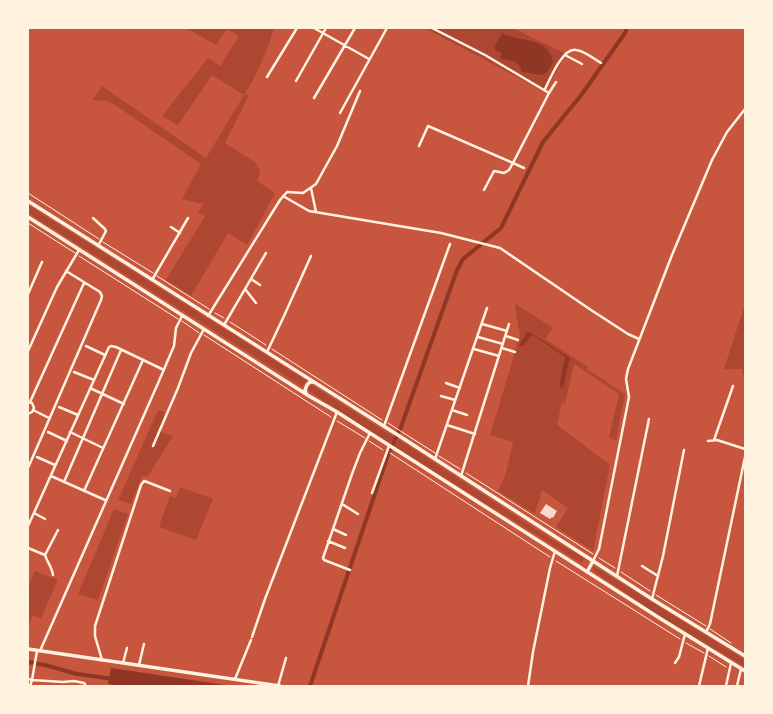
<svg xmlns="http://www.w3.org/2000/svg" width="773" height="714" font-family="Cabin,sans-serif">
<style>
.green{fill:#ae4732;fill-rule:evenodd}
.water{fill:#8f3625}
.lines{fill:none;stroke-linecap:round;stroke-linejoin:round}
.canal{stroke:#8f3625;stroke-width:4}
.building{fill:#f7dbc8}
.path{stroke:#fff3e0;stroke-width:1}
.minor{stroke:#fff3e0;stroke-width:2.5}
.secondary{stroke:#fff3e0;stroke-width:3.5}
</style>
<rect width="100%" height="100%" fill="#c8553d"/>
<path class="green" d="M186,28H274C267,52 257,74 244,95H249L225,143L256,163L260,171L257,181L275,193L247,245L228,233L191,296L166,280L205,216L198,212L203,204L182,199L201,164L115,105L106,101L93,100L102,86L206,158L244,95L212,75L178,125L162,116L208,58L220,66L239,36L227,29L216,45Z
M425,28H513L566,54L545,92ZM502,33C513,39 526,37 537,42C542,45 547,51 551,56L525,72H522C516,56 511,64 500,58Z
M28,205L42,214L307,381L304,383L303,387L28,213Z
M516,304L553,328L545,339L588,367L587,369L625,394L616,441L609,437L619,394L574,364L565,404L562,402L557,425L610,465L593,551L556,527L568,508L542,490L535,514L498,491L506,473L513,442L490,435L520,336L515,306ZM529,332L570,358L563,388L559,387L565,357L531,335L522,340L527,333Z
M745,304V380L742,369H724Z
M312,385L394,437L390,444L309,391L308,388L309,386Z
M158,410L165,412L161,432L173,436L148,476H142L131,504L118,500Z
M398,439L553,540L584,558L582,563H581L394,446Z
M180,487L213,499L196,540L159,527L170,496L176,498Z
M114,509L128,514L98,600L78,594Z
M593,567L597,568L745,660V667L661,617L593,571Z
M35,571L58,580L41,618L33,615L28,626V586Z"/>
<path class="water" d="M502,33C520,42 547,35 553,62C544,82 538,73 522,72C516,56 511,64 500,58L501,53L495,50V46Z
M527,332L531,333L570,358L563,388L559,387L565,357L532,335L523,346H519Z
M111,668L232,686H120L108,684Z"/>
<g class="lines">
<path class="canal" d="M28,662L45,665L77,674L114,679
M310,686L389,452L401,427L457,270L463,259L501,228L543,142L582,94L625,33L627,28"/>
</g>
<path class="building" d="M546,504L557,511L553,518L552,517L550,519L540,513Z"/>
<g class="lines">
<path class="path" d="M28,193L99,239
M28,223L75,253
M103,242L153,273
M79,256L178,319
M157,276L209,309
M215,313L224,318
M182,321L199,333
M230,322L266,345
M204,335L331,417
M272,349L382,420
M337,421L365,438
M388,423L435,453
M369,441L383,450
M390,453L550,557
M439,456L460,469
M466,473L593,554
M599,558L615,568
M556,561L680,639
M621,572L650,591
M656,595L706,626
M710,629L731,643
M686,643L704,653
M709,656L726,667"/>
<path class="minor" d="M314,28L369,59
M565,55L582,64
M267,77L297,28
M296,81L326,28
M545,89C550,79 563,47 576,50C585,51 594,59 601,63
M549,93L556,82
M314,98L355,28
M340,113L387,28
M419,146L428,126L513,163L549,93L485,55L432,28
M311,188L316,212
M484,190L494,171L504,173L509,170L513,163L524,168
M283,196L309,211L441,233L500,248L591,310L628,334L639,339
M93,218L105,229L106,231L98,246
M171,227L180,233
M251,279L260,285
M152,280L188,218
M245,289L256,303
M28,294L42,262
M208,316L280,200L287,192L303,193L316,184L337,146L360,91
M482,324L507,331
M224,325L266,253
M506,336L518,340
M478,337L503,344
M86,346L105,355
M502,348L515,352
M474,349L499,356
M28,351L57,287L79,250
M267,352L284,316L311,256
M74,372L94,380
M446,383L460,388
M90,388L124,404
M441,396L455,400
M28,402L32,403L34,408L32,412L28,414
M30,402L84,283
M59,407L78,415
M33,410L49,418
M452,410L467,415
M447,425L475,434
M384,426L450,244
M48,432L67,441
M70,432L103,448
M714,440L733,386
M708,441L717,440L745,449
M153,446L178,388L191,353L204,329
M37,457L55,465
M435,459L487,308
M28,468L101,300L102,296L100,292L66,271
M51,476L105,500
M461,476L509,324
M64,482L121,350
M84,491L143,360
M372,493L389,446
M342,504L358,514
M34,513L45,519
M28,526L109,347L111,346L116,347L164,370
M333,529L346,535
M328,541L345,548
M28,548L45,555L58,530
M45,555C47,562 52,567 53,575
M593,561L599,549L629,397L626,379L628,369L672,255L712,160L727,132L745,109
M642,566L658,576
M350,570L324,560L323,558L352,474L360,453L370,433
M617,576L649,419
M652,599L663,556L684,450
M706,632L710,624L745,457
M252,637L265,599L337,412
M40,651L159,381L174,346L176,328L182,316
M102,660L95,636V626L141,485L144,481L147,482L170,491
M123,663L127,648
M675,663L679,657L685,634
M139,665L144,644
M28,679L32,680L37,651
M235,679L251,640
M30,686L32,680L63,682L74,681L84,683L86,686
M278,686L286,658
M528,686L533,652L550,568L555,551
M699,686L708,648
M726,686L731,663
M737,686L741,669"/>
<path class="secondary" d="M28,201L401,437L652,599L745,656
M28,217L309,396L337,412L661,619L745,671
M306,393L305,390L307,385L310,382H314
M587,572L593,561
M28,649L280,686"/>
</g>
<rect width="773" height="714" fill="none" stroke="#fff3e0" stroke-width="58"/>
</svg>
